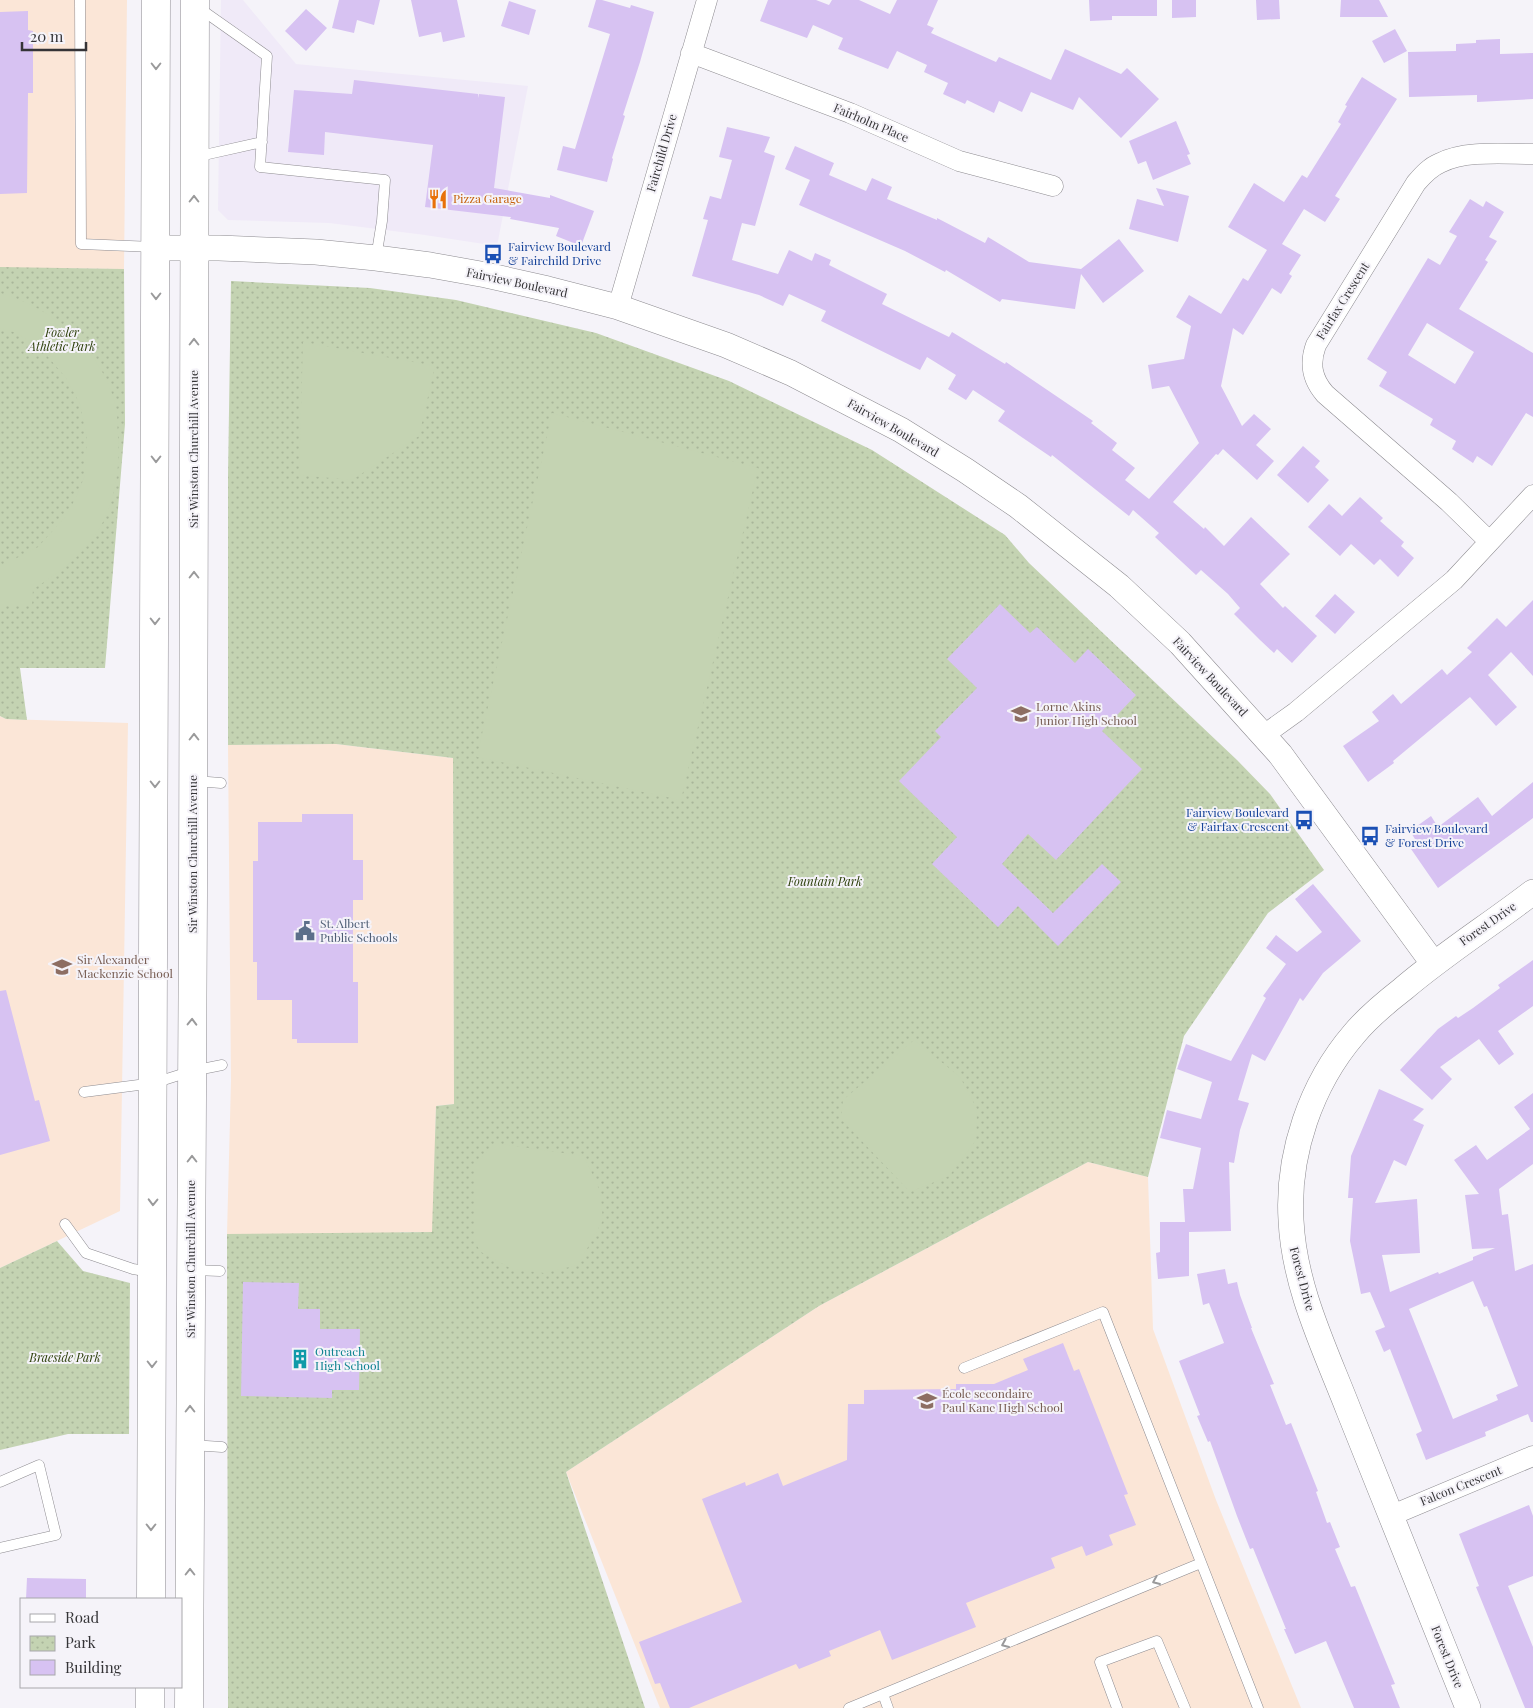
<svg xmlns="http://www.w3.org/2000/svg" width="1533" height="1708" font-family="'Playfair Display',serif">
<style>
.built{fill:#f0eaf8}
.education{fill:#fbe6d7}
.park{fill:url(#park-dots)}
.pitch{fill:#c4d3b2}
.building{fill:#d7c2f2;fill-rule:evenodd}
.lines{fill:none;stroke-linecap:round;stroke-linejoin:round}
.service-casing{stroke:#8d8b90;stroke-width:11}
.minor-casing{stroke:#8d8b90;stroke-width:21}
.tertiary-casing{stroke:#8d8b90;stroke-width:26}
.secondary-casing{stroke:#8d8b90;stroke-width:29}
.service{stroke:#fff;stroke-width:10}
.minor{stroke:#fff;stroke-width:20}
.tertiary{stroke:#fff;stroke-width:25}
.secondary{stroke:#fff;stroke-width:28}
.oneway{stroke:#9a9a9b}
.labels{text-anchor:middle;stroke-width:4;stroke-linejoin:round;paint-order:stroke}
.street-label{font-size:12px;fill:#353437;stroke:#f5f3f9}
.food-label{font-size:12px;fill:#c56008;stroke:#f5f3f9;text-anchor:start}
.transit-label{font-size:12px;fill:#164399;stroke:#f5f3f9;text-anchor:start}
.park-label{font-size:12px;font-style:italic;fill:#2b3e08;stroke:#f5f3f9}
.education-label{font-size:12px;fill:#785e54;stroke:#f5f3f9;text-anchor:start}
.service-label{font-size:12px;fill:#4e5e75;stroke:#f5f3f9;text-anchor:start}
.culture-label{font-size:12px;fill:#0d838f;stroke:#f5f3f9;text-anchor:start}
</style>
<defs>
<pattern id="park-dots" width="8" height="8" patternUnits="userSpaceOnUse" patternTransform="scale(1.25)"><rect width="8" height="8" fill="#c4d3b2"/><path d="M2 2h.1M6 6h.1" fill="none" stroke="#a9b69a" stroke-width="1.8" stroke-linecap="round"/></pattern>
</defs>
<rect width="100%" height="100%" fill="#f5f3f9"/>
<path class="built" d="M221,0H243L296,64L528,86L497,246L425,235L329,223L228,220L218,210Z"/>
<path class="education" d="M0,0H127L124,269L0,268Z
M0,716L6,719L128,723L120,1211L0,1268Z
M336,744L453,758L454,1104L436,1106L433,1232H400L228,1493L227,1234L231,1081L228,745Z
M1088,1162L1148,1177L1153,1329L1216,1500L1301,1708H660L566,1472L819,1306Z"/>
<path class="park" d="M0,267L124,269L125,424L105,668H20L27,720L6,719L0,716Z
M231,281L370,288L456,300L596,333L729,381L872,450L1005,535L1029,563L1237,760L1270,794L1324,870L1268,913L1184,1036L1148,1177L1088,1162L819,1306L566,1472L645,1708H228L227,1234L432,1232L436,1106L454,1104L453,758L336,744L228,745V476Z
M57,1241L83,1271L130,1283L129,1434H68L0,1450V1268Z"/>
<path class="pitch" d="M0,293C54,308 103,351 116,407C118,417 117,428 118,437C120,466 116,496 103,522C87,552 61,572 33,589L32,606H0V565L7,563L38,547L67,515L77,495L85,475L87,439L80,404L66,378L44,352L17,333L0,328Z
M303,342L435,366L419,436L352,480L299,475Z
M552,413L758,468L681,800L477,757Z
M914,1040L960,1077L977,1109L976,1140L949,1176L910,1192L841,1119L843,1100Z
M495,1143L584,1156L600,1191L603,1220L578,1265L544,1273L512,1269L481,1252L474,1241V1166Z"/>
<path class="building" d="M339,0H380L374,25L357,20L354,33L332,28Z
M411,0H457L465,37L443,42L441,32L419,37Z
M596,0H602L630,8L631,5L654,12L640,62L623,115L625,116L612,158L613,159L607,182L557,170L563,146L575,149L610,34L588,27Z
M768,0H816L829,5L832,0H859L890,14L897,0H938L927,25L934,28L931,33L996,62L999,57L1051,80L1065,49L1121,74L1127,68L1159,99L1121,138L1079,97L1073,110L1031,92L1022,112L999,101L994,113L967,100L965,104L943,94L948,83L924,72L927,65L897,51L888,69L838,49L843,38L813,25L807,38L760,21Z
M1089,0H1157V16H1112V20L1090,21Z
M1172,0H1196V17L1172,18Z
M1256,0H1279L1280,19L1257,20Z
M1341,0H1379L1388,17H1340Z
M509,1L536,10L529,35L501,26Z
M306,9L327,28L306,51L285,31Z
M28,11V30L33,31V93H28L27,193L0,194V12Z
M1395,29L1407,51L1384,63L1372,41Z
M1500,39V54L1533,53V99L1477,102V95L1409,97L1408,52L1456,51V44L1476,43V40Z
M1362,77L1397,99L1335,196L1340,199L1325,222L1304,209L1282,244L1301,255L1289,274L1292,276L1281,294L1272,288L1243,335L1233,328L1221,386L1242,426L1254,414L1271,429L1256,445L1274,461L1257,480L1223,449L1218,455L1216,454L1173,502L1204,529L1205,527L1224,546L1251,517L1290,554L1260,584L1283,608L1285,606L1317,636L1292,663L1277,649L1274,653L1260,640L1234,614L1240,608L1228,594L1201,570L1196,575L1155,537L1159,533L1133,510L1129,516L1052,455L1051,457L998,421L1005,411L973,390L966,400L948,389L956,375L927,357L920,370L821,321L826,311L789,294L783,306L759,295L692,276L708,220L703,219L710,196L721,199L732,160L719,157L727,127L770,137L764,152L775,156L755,226L742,223L732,260L778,274L789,250L812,261L815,253L831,260L829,265L887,294L882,304L949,337L952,332L1005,364L1006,362L1093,421L1091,423L1117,443L1112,450L1135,468L1125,480L1149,499L1199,443L1169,386L1152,389L1148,365L1184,359L1191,326L1176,317L1189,295L1221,314L1243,278L1248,281L1267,250L1228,227L1254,183L1284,202L1302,175L1307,178L1341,124L1338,122L1347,106L1345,105Z
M354,80L478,94V98L479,94L505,97L494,188L550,198V195L594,211L581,246L556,236L559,228L510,219L511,217L425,207L433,145L325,132L324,155L288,152L294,90L352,94Z
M1176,121L1190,154L1187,155L1191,164L1153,180L1146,161L1138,164L1129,141Z
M795,146L834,163L829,175L866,191L872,178L892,187L887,199L937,220V218L985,243L988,237L1029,262L1081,269L1119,239L1144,271L1103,303L1081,274L1075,309L1002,299L1000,302L946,270L945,272L905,251L799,205L810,180L785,169Z
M1156,188L1189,196L1178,242L1129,229L1137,199L1164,206Z
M1470,199L1483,207L1486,201L1504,212L1489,237L1497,241L1485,260L1488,262L1459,309L1533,353V417L1526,413L1492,466L1477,456L1473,463L1452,449L1456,441L1430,425L1433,419L1379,386L1387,372L1367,359L1428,258L1440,265L1457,236L1449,232ZM1427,323L1474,352L1455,384L1408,355Z
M1303,446L1320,461L1315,467L1329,480L1308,503L1277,475Z
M1360,497L1383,518L1380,521L1404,542L1401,546L1414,558L1398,577L1380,559L1374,565L1351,544L1340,556L1308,527L1329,504L1342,516Z
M1335,594L1355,612L1335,634L1315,616Z
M1533,600V676L1511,652L1488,675L1517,707L1496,726L1470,697L1393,761L1394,763L1368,782L1343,746L1379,721L1372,712L1393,694L1401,704L1442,669L1447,675L1472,652L1467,648L1497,618L1506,627Z
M1000,604L1030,633L1037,627L1075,663L1088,649L1136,695L1102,731L1142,769L1056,860L1028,834L1002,864L1053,913L1102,864L1121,882L1058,946L1018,906L998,927L932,864L957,837L899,781L941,737L935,731L977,688L947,659Z
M1533,782V818L1438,888L1411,849L1418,844L1410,831L1431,816L1438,827L1478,797L1492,816Z
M302,814H353V860H363V900H353V982H358V1043H297V1039H292V1000H257V962H253V861H258V822H302Z
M1313,884L1361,941L1323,973L1303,1001L1300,998L1265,1061L1252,1054L1238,1100L1249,1103L1240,1130L1234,1163L1229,1162L1231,1231L1189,1232V1276L1158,1279L1156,1253L1160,1252V1222H1185L1183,1189H1193L1201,1148L1160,1138L1167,1110L1201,1119L1212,1082L1177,1069L1186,1044L1231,1061L1266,998L1263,996L1286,964L1266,948L1276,935L1297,952L1322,932L1295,899Z
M1533,960V1006L1498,1031L1514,1054L1499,1065L1479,1039L1440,1067L1452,1079L1432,1100L1400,1070L1438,1029L1456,1016L1458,1018L1473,1008L1500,988L1498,985Z
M6,990L35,1101L39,1100L50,1141L0,1155V991Z
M1379,1089L1424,1109L1413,1120L1424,1125L1406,1166L1394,1160L1375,1203L1417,1199L1420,1253L1382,1255L1390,1292L1438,1272L1439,1274L1473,1260V1257L1495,1248L1472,1249L1465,1195L1479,1194L1454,1160L1476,1145L1487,1160L1530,1129L1514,1107L1533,1093V1164L1499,1189L1502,1215L1508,1214L1515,1271L1533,1264V1422H1531L1528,1414L1485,1432L1486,1436L1426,1460L1416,1434L1422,1431L1390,1349L1384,1352L1375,1331L1385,1327L1370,1292L1361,1294L1350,1241L1353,1198H1348L1351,1156ZM1473,1281L1484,1307L1487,1306L1518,1386L1496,1395L1498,1400L1453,1419L1409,1309Z
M1225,1269L1228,1284L1237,1282L1240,1295L1252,1328H1251L1274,1384L1270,1385L1286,1425L1291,1423L1318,1491L1316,1492L1327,1523L1330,1522L1340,1547L1335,1549L1351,1587L1355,1586L1366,1613L1395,1684L1391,1685L1400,1708H1354L1326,1641L1295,1654L1284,1629H1286L1253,1548L1250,1549L1237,1516L1210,1441L1208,1442L1197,1416L1200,1415L1179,1361L1224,1343L1209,1303L1203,1305L1197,1274Z
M243,1282L299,1283L298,1309H320V1329H360L359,1390H332V1398L241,1396Z
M1063,1343L1074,1371L1079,1369L1128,1494L1124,1495L1136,1525L1109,1535L1113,1545L1086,1556L1082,1546L1051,1558L1055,1568L966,1603L976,1627L892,1660L880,1630L829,1651L831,1656L799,1669L796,1664L689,1708H670L660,1683L655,1684L639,1642L742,1602L702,1499L745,1482L746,1486L778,1473L783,1486L847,1460L848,1404H864V1390L956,1389V1384H994L1028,1370L1023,1359Z
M1529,1505L1533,1516V1576L1508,1586L1533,1647V1708H1525L1476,1587L1479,1586L1459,1534Z
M27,1578L86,1579V1599H26Z"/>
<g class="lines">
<defs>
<path id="service" d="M80,0L81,244L154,247
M199,8L267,56L260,167L385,180L382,221L376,258
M195,157L262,142
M195,781L221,783
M84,1092L154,1083L192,1071L222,1065
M65,1224L86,1253L133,1269L151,1272
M193,1270L220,1271
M964,1368L1103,1312L1258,1708
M191,1445L222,1447
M0,1482L39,1465L56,1535L0,1548
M849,1708L883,1694
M888,1708L883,1694L1201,1563
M1117,1708L1100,1662L1157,1641L1185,1708"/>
<path id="minor" d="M691,53L850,113L959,161L1053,186
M618,307L707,0
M1489,541L1449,502L1325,394C1312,379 1309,364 1316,345L1416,183C1423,175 1430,167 1440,163C1465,150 1504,154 1533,154
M1264,735L1296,712L1454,580L1533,495
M1390,1516L1533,1456"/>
<path id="tertiary" d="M156,248H219L316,252L376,258L430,265L486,275L548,289L618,307L726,345L791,373L901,430L965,470L1018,506L1119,586L1180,643L1280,754L1433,963
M1468,1708C1428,1609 1388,1510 1349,1411C1325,1349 1294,1287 1291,1220C1287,1154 1311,1084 1354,1034C1368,1017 1385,1003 1403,989C1444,954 1490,925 1533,892"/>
<path id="secondary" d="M151,1599L156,0
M150,1708V1687
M189,1708L193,895L195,0"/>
</defs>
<use href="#service" class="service-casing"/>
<use href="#minor" class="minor-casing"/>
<use href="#tertiary" class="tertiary-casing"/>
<use href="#secondary" class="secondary-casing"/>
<use href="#service" class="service"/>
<use href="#minor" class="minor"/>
<use href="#tertiary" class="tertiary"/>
<use href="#secondary" class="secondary"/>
</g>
<defs><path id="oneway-chevron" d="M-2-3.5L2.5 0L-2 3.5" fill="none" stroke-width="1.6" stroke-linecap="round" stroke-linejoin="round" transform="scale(1.25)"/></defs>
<g class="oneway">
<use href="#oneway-chevron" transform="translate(156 66) rotate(90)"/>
<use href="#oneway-chevron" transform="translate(194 199) rotate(-90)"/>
<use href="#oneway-chevron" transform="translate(156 296) rotate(90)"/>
<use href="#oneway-chevron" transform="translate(194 342) rotate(-90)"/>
<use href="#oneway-chevron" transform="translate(156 459) rotate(90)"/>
<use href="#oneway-chevron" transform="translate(194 575) rotate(-90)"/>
<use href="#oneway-chevron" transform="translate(155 621) rotate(90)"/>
<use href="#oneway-chevron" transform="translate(194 737) rotate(-90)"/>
<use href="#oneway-chevron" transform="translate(155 784) rotate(90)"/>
<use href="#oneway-chevron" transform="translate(192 1022) rotate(-89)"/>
<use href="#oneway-chevron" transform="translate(192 1159) rotate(-90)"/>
<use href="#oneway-chevron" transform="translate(153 1202) rotate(91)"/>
<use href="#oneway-chevron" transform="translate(152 1364) rotate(90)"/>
<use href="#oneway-chevron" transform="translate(190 1409) rotate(-90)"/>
<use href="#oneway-chevron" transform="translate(151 1527) rotate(90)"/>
<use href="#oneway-chevron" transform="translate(190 1572) rotate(-90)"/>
<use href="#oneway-chevron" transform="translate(1156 1581) rotate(157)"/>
<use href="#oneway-chevron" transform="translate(1005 1644) rotate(157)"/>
</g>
<defs>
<symbol id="restaurant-bare" viewBox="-9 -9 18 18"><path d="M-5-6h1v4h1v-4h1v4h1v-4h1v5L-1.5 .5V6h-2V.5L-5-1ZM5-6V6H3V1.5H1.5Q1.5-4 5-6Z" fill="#e8710a" stroke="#f5f3f9" stroke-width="2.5" paint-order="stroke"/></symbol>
<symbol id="bus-bare" viewBox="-9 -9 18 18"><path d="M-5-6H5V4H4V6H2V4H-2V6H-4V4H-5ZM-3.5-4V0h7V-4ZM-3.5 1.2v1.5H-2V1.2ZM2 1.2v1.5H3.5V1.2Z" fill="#1a4fb4" stroke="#f5f3f9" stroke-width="2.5" paint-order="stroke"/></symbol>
<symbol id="school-bare" viewBox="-9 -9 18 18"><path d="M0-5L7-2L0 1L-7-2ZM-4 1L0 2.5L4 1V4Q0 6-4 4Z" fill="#8d6e63" stroke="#f5f3f9" stroke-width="2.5" paint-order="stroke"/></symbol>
<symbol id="civic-bare" viewBox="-9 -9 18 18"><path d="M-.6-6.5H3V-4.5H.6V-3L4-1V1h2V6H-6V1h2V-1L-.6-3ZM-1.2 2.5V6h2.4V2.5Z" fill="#5c6f8a" stroke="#f5f3f9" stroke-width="2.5" paint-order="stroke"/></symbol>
<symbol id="building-bare" viewBox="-9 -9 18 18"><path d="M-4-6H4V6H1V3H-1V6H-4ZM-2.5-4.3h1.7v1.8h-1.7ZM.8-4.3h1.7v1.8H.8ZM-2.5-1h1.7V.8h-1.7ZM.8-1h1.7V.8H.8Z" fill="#0f9aa8" stroke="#f5f3f9" stroke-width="2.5" paint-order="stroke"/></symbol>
</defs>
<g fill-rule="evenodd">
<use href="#restaurant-bare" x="424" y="185" width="28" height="28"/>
<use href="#bus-bare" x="479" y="240" width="28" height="28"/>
<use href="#school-bare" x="1007" y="700" width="28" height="28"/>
<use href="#bus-bare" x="1290" y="806" width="28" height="28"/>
<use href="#bus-bare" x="1356" y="822" width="28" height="28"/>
<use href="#civic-bare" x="291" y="917" width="28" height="28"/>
<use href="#school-bare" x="48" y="953" width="28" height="28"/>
<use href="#building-bare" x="286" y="1345" width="28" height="28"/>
<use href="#school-bare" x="913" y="1387" width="28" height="28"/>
</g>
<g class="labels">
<g class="street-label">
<text transform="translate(871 123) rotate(23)" y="4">Fairholm Place</text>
<text transform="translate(662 153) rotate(-74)" y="4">Fairchild Drive</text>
<text transform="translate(517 283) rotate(12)" y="4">Fairview Boulevard</text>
<text transform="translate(1343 301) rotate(-58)" y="4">Fairfax Crescent</text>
<text transform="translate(893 428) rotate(30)" y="4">Fairview Boulevard</text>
<text transform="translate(194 449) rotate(-90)" y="4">Sir Winston Churchill Avenue</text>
<text transform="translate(1210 677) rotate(47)" y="4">Fairview Boulevard</text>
<text transform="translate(193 854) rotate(-90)" y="4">Sir Winston Churchill Avenue</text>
<text transform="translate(1488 924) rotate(-35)" y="4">Forest Drive</text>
<text transform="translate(191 1259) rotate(-90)" y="4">Sir Winston Churchill Avenue</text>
<text transform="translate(1302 1279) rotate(75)" y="4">Forest Drive</text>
<text transform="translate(1461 1486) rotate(-22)" y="4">Falcon Crescent</text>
<text transform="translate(1447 1657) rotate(68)" y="4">Forest Drive</text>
</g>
<g class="food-label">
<text x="453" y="203">Pizza Garage</text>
</g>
<g class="transit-label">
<text x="508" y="251">Fairview Boulevard<tspan x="508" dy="14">&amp; Fairchild Drive</tspan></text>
<text x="1289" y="817" text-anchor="end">Fairview Boulevard<tspan x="1289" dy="14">&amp; Fairfax Crescent</tspan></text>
<text x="1385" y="833">Fairview Boulevard<tspan x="1385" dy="14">&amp; Forest Drive</tspan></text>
</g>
<g class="park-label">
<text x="62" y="337">Fowler<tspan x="62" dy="14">Athletic Park</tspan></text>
<text x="825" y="886">Fountain Park</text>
<text x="65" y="1362">Braeside Park</text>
</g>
<g class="education-label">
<text x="1036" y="711">Lorne Akins<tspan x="1036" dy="14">Junior High School</tspan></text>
<text x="77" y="964">Sir Alexander<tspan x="77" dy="14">Mackenzie School</tspan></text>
<text x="942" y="1398">École secondaire<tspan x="942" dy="14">Paul Kane High School</tspan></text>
</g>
<g class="service-label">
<text x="320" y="928">St. Albert<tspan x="320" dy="14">Public Schools</tspan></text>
</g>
<g class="culture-label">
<text x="315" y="1356">Outreach<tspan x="315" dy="14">High School</tspan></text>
</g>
</g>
<rect x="20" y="1598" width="162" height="90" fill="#f5f3f9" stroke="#a8a7ab"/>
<rect x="30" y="1614" width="25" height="8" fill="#ffffff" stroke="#a8a7ab"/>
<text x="65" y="1623" font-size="15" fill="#353437">Road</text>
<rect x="30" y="1636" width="25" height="15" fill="url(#park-dots)" stroke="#a8a7ab"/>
<text x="65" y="1648" font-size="15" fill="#353437">Park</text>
<rect x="30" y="1660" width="25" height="15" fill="#d7c2f2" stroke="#a8a7ab"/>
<text x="65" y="1673" font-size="15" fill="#353437">Building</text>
<path d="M22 42v8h64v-8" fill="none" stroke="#353437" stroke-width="2.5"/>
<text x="30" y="42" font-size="15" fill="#353437" stroke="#f5f3f9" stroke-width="4" paint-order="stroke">20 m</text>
</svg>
